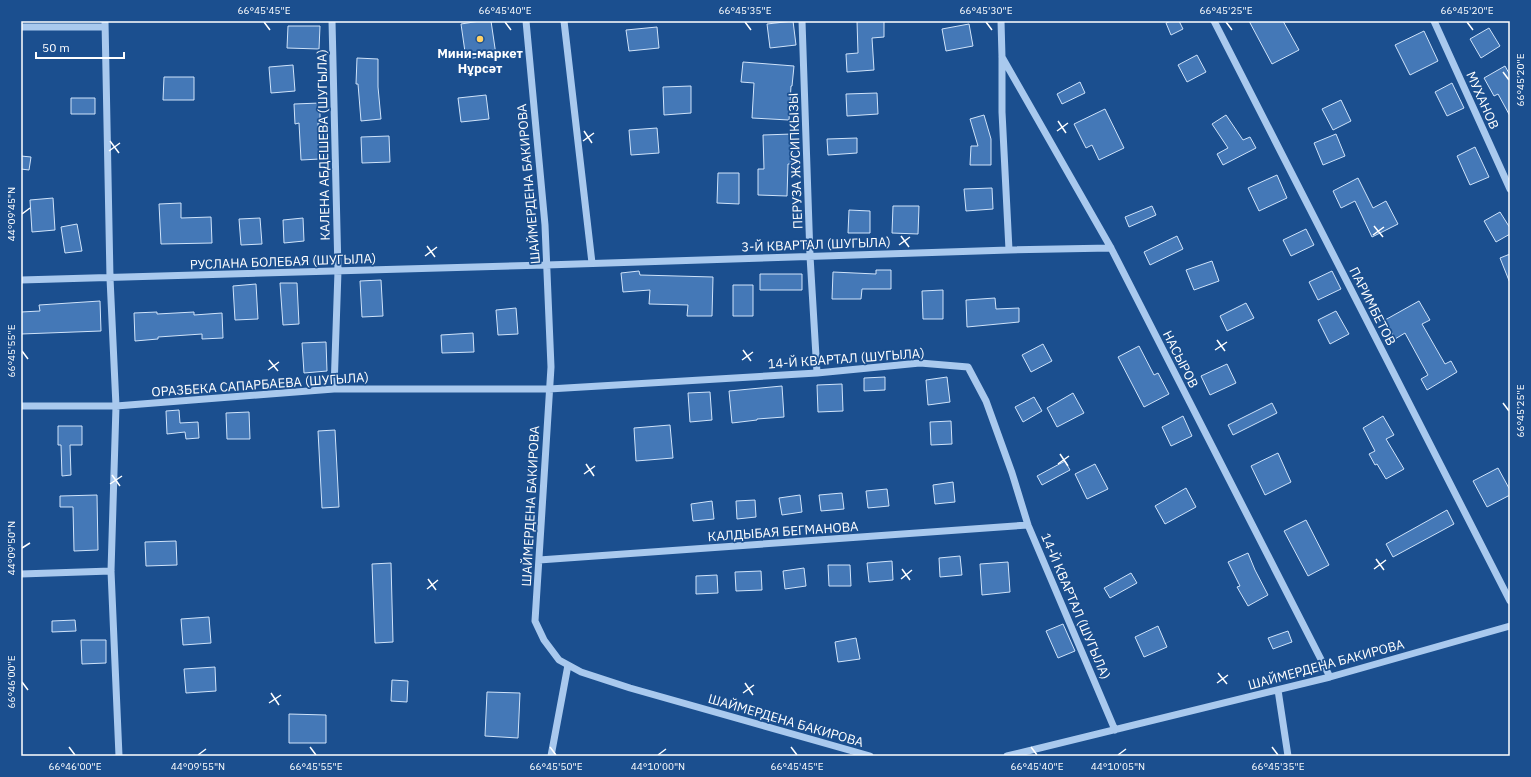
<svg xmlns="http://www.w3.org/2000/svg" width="1531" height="777" font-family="'IBM Plex Sans',sans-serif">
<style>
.building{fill:#4478b7;stroke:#cfe3fa}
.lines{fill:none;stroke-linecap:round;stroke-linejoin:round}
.minor{stroke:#a9c9ee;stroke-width:7}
.ticks{fill:none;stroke:#fff;stroke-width:1.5}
.poi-dot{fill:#ffd166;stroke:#1b4f8f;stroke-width:1.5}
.labels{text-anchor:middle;stroke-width:3.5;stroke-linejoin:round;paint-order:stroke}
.poi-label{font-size:13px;font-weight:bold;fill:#fff;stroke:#1b4f8f}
.street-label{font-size:13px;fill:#fff;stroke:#1b4f8f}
.neatline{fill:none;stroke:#fff;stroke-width:1.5}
.ticks-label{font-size:10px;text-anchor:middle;fill:#fff}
</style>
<rect width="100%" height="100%" fill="#1b4f8f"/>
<path class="building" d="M480,21H491L496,55L466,59L461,24Z
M793,21L796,45L770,48L767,24Z
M857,21H884V37L872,38L874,70L847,72L846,54L858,53Z
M1171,21H1179L1183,29L1171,35L1166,23Z
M1249,21H1283L1299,50L1272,64Z
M969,24L973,46L946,51L942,29Z
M288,26H320L319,49L287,48Z
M657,27L659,48L629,51L626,30Z
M1489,28L1500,46L1481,58L1470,39Z
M1424,31L1438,61L1410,75L1395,45Z
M1197,55L1206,72L1187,82L1178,65Z
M357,58L378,59V87L381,119L361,121L358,84H356Z
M743,62L794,66L792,86H791L789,120L752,118L754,83L741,82Z
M293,65L295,91L271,93L269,67Z
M1505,66L1510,75V116L1498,94L1494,96L1484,78Z
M164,77H194V100H163Z
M1080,82L1085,93L1062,104L1057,94Z
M1452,83L1464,108L1447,116L1435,92Z
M691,86V113L664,115L663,87Z
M877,93L878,114L847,116L846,94Z
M486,95L489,119L461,122L458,98Z
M71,98H95V114H71Z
M1341,100L1351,121L1333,130L1322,109Z
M320,103V123H318L320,159L301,160L299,123L295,124L294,104Z
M1105,109L1124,148L1099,160L1092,145L1086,148L1074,124Z
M984,115L991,139V165H970L971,146H978L970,119Z
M1226,115L1243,140L1250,137L1256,148L1223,165L1217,154L1228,148L1212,124Z
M657,128L659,153L631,155L629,130Z
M792,134L793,164H788L787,196L758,195V169H764L763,135Z
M1336,134L1345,156L1323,165L1314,143Z
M389,136L390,162L362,163L361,137Z
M857,138V153L828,155L827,139Z
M1475,147L1489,177L1470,185L1457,156Z
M21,156L31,157L29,170L21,169Z
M718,173H739V204L717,203Z
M1277,175L1287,198L1259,211L1248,188Z
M1358,178L1373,208L1386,201L1398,224L1372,237L1355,201L1341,208L1333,191Z
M992,188L993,209L966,211L964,189Z
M53,198L55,230L32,232L30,200Z
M181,203V218L211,217L212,243L161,244L159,204Z
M893,206H919L918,234L892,233Z
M1152,206L1156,215L1129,227L1125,217Z
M849,210L870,211V233H848Z
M1500,212L1510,228V234L1496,242L1484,221Z
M260,218L262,244L241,245L239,219Z
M303,218L304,241L284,243L283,220Z
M77,224L82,251L65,253L61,227Z
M1306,229L1314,245L1291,256L1283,240Z
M1177,236L1183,249L1150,265L1144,252Z
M1510,254V283L1500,258Z
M1212,261L1219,281L1194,290L1186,270Z
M876,270H891V289H862L861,299H832L833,272L876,274Z
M639,271L640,275L713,277L712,316H687L688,305L649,304L650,290L623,292L621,273Z
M1332,271L1341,289L1318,300L1309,282Z
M760,274H802V290H760Z
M381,280L383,316L362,317L360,281Z
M280,283H297L299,324L283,325Z
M256,284L258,319L235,320L233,286Z
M733,285H753V316H733Z
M943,290V319H923L922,291Z
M995,298L996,309L1019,308V322L967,327L966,300Z
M100,301L101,331L21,334V312L40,311L39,305Z
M1419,301L1430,320L1422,324L1445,364L1451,361L1457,372L1427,390L1421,379L1428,375L1405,333L1395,339L1385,320Z
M1246,303L1254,318L1227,331L1220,316Z
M516,308L518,334L498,335L496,310Z
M1336,311L1349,334L1330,344L1318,320Z
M157,312V314L194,312V315L222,313L223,338L202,339V334L158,337V339L135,341L134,313Z
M473,333L474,352L442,353L441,335Z
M326,342L327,371L304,373L302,343Z
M1043,344L1052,361L1031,372L1022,355Z
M1139,346L1154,375L1158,373L1169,394L1144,407L1118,357Z
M1227,364L1236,383L1210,395L1201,376Z
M885,377V390L864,391V378Z
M947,377L950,402L928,405L926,380Z
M842,384L843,411L818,412L817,385Z
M782,386L784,417L757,419V420L732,423L729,391Z
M710,392L712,420L690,422L688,393Z
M1073,393L1084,413L1057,427L1047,408Z
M1034,397L1042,411L1023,422L1015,407Z
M1272,403L1277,413L1233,435L1228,425Z
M179,410L180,423L198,422L199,438L186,439L185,432L167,434L166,411Z
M249,412L250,439H227L226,413Z
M1183,416L1192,436L1171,446L1162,427Z
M1383,416L1394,435L1386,439L1404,469L1386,479L1377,464L1375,465L1369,454L1375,451L1363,428Z
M951,421L952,444L931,445L930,422Z
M670,425L673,458L636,461L634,428Z
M58,426H82V445H70L71,475L62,476L61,445H58Z
M335,430L339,507L322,508L318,431Z
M1278,453L1291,482L1265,495L1251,466Z
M1065,461L1070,470L1042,485L1037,476Z
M1095,464L1108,489L1087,499L1075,474Z
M1498,468L1510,490V495L1487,507L1473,481Z
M953,482L955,502L935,504L933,485Z
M1186,488L1196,507L1165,524L1155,506Z
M887,489L889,506L868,508L866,491Z
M842,493L844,509L821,511L819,495Z
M97,495L98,550L74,551L73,507H60V496Z
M800,495L802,512L782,515L779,498Z
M755,500L756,517L737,519L736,501Z
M712,501L714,519L693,521L691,504Z
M1447,510L1454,524L1393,557L1386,544Z
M1306,520L1329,565L1308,576L1284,531Z
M176,541L177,565L146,566L145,542Z
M1248,553L1255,570L1268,595L1248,606L1237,587L1240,586L1228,562Z
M960,556L962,575L940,577L939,558Z
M892,561L893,580L869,582L867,563Z
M1008,562L1010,592L982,595L980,564Z
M391,563L393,642L375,643L372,564Z
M828,565H850L851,586H829Z
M804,568L806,586L785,589L783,571Z
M761,571L762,590L736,591L735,572Z
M1131,573L1137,583L1110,598L1104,588Z
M717,575L718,593L696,594V576Z
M209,617L211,643L183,645L181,619Z
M75,620L76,631L52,632V621Z
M1063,624L1075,651L1058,658L1046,631Z
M1158,626L1167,647L1144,657L1135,637Z
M1288,631L1292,642L1273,649L1268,638Z
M856,638L860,659L838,662L835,642Z
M81,640H106V663L82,664Z
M215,667L216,691L186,693L184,669Z
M392,680L408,681L407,702L391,701Z
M487,692L520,693L518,738L485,736Z
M289,714L326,715V743H289Z"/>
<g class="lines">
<path class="minor" d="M105,21L110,278L116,406L111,571L119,756
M332,21L338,271L334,389
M526,21L545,225L551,367L535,621L544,640L559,660L581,672L630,688L870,756
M564,21L592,263
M802,21L810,256L817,373
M1001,21L1002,57V112L1009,250
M1214,21L1510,601
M1434,21L1510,189
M21,27H105
M1002,57L1111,248L1330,677
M21,280L546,265L1009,250L1111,248
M21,406H116L334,389H549L817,373L920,363L968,367L986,401L1012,473L1028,525L1115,730
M539,560L1028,525
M21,574L111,571
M1278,690L1288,756
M551,756L568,665
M1007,756L1330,677L1510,626"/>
</g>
<path class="ticks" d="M264,22L270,30M505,22L511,30M745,22L751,30M986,22L992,30M1226,22L1232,30M1467,22L1473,30M1503,72L1509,80M1058,121L1066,133M584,131L592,143M1057,131L1068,123M110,141L119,153M583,141L594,133M109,151L120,143M22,214L30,208M1374,226L1383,237M1373,235L1384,227M901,236L909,247M899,245L910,237M427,246L435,257M425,256L437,247M1217,340L1225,351M743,350L751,361M1215,350L1227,342M22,351L28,359M269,360L278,371M742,360L753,352M268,370L279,362M1503,403L1509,411M1060,454L1068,466M586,464L594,476M1058,464L1069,456M584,474L595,466M112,475L120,486M110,484L122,476M22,548L30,543M1376,559L1384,570M902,569L910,580M1374,569L1386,560M428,579L436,590M901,579L912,570M427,589L438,580M1218,673L1227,684M22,682L28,690M745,683L753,695M1217,683L1228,675M271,693L279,705M743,693L754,685M269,703L281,695M69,747L75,755M310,747L316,755M550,747L556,755M791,747L797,755M1031,747L1037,755M1272,747L1278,755M198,755L206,749M658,755L666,749M1118,755L1126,749"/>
<circle class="poi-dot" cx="480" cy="39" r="4"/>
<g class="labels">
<g class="poi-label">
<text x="480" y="58">Мини-маркет<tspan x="480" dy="15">Нұрсәт</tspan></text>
</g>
<g class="street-label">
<text transform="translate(1483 100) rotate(66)" y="5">МУХАНОВ</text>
<text transform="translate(323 145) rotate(-91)" y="5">КАЛЕНА АБДЕШЕВА (ШУГЫЛА)</text>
<text transform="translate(795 161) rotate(-92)" y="5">ПЕРУЗА ЖУСИПКЫЗЫ</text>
<text transform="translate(528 184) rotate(-95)" y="5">ШАЙМЕРДЕНА БАКИРОВА</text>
<text transform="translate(816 244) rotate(-2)" y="5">3-Й КВАРТАЛ (ШУГЫЛА)</text>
<text transform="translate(283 261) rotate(-2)" y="5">РУСЛАНА БОЛЕБАЯ (ШУГЫЛА)</text>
<text transform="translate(1373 306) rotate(63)" y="5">ПАРИМБЕТОВ</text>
<text transform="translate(846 358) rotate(-4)" y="5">14-Й КВАРТАЛ (ШУГЫЛА)</text>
<text transform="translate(1181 359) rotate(63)" y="5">НАСЫРОВ</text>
<text transform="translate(260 384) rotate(-4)" y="5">ОРАЗБЕКА САПАРБАЕВА (ШУГЫЛА)</text>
<text transform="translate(530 506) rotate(-87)" y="5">ШАЙМЕРДЕНА БАКИРОВА</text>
<text transform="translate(783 531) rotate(-4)" y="5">КАЛДЫБАЯ БЕГМАНОВА</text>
<text transform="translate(1076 606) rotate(67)" y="5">14-Й КВАРТАЛ (ШУГЫЛА)</text>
<text transform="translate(1326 664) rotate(-15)" y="5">ШАЙМЕРДЕНА БАКИРОВА</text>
<text transform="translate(786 720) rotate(16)" y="5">ШАЙМЕРДЕНА БАКИРОВА</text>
</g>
</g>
<rect width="1531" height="777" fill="none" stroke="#1b4f8f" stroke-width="44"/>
<path d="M36 52v6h88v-6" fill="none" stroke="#ffffff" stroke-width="2"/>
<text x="42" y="52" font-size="12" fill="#ffffff" stroke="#1b4f8f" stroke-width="3" paint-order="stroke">50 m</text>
<rect x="22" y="22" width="1487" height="733" class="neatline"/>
<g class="ticks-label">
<text x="264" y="14">66°45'45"E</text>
<text x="505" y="14">66°45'40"E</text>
<text x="745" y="14">66°45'35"E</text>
<text x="986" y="14">66°45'30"E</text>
<text x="1226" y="14">66°45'25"E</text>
<text x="1467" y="14">66°45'20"E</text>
<text transform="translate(1520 80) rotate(-90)" y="4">66°45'20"E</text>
<text transform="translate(11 214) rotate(-90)" y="4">44°09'45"N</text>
<text transform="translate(11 351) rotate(-90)" y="4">66°45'55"E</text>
<text transform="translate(1520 411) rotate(-90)" y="4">66°45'25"E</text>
<text transform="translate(11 548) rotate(-90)" y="4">44°09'50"N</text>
<text transform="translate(11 682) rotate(-90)" y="4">66°46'00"E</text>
<text x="75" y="770">66°46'00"E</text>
<text x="198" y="770">44°09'55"N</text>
<text x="316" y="770">66°45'55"E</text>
<text x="556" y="770">66°45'50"E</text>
<text x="658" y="770">44°10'00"N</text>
<text x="797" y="770">66°45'45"E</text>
<text x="1037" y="770">66°45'40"E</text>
<text x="1118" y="770">44°10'05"N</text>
<text x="1278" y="770">66°45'35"E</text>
</g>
</svg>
